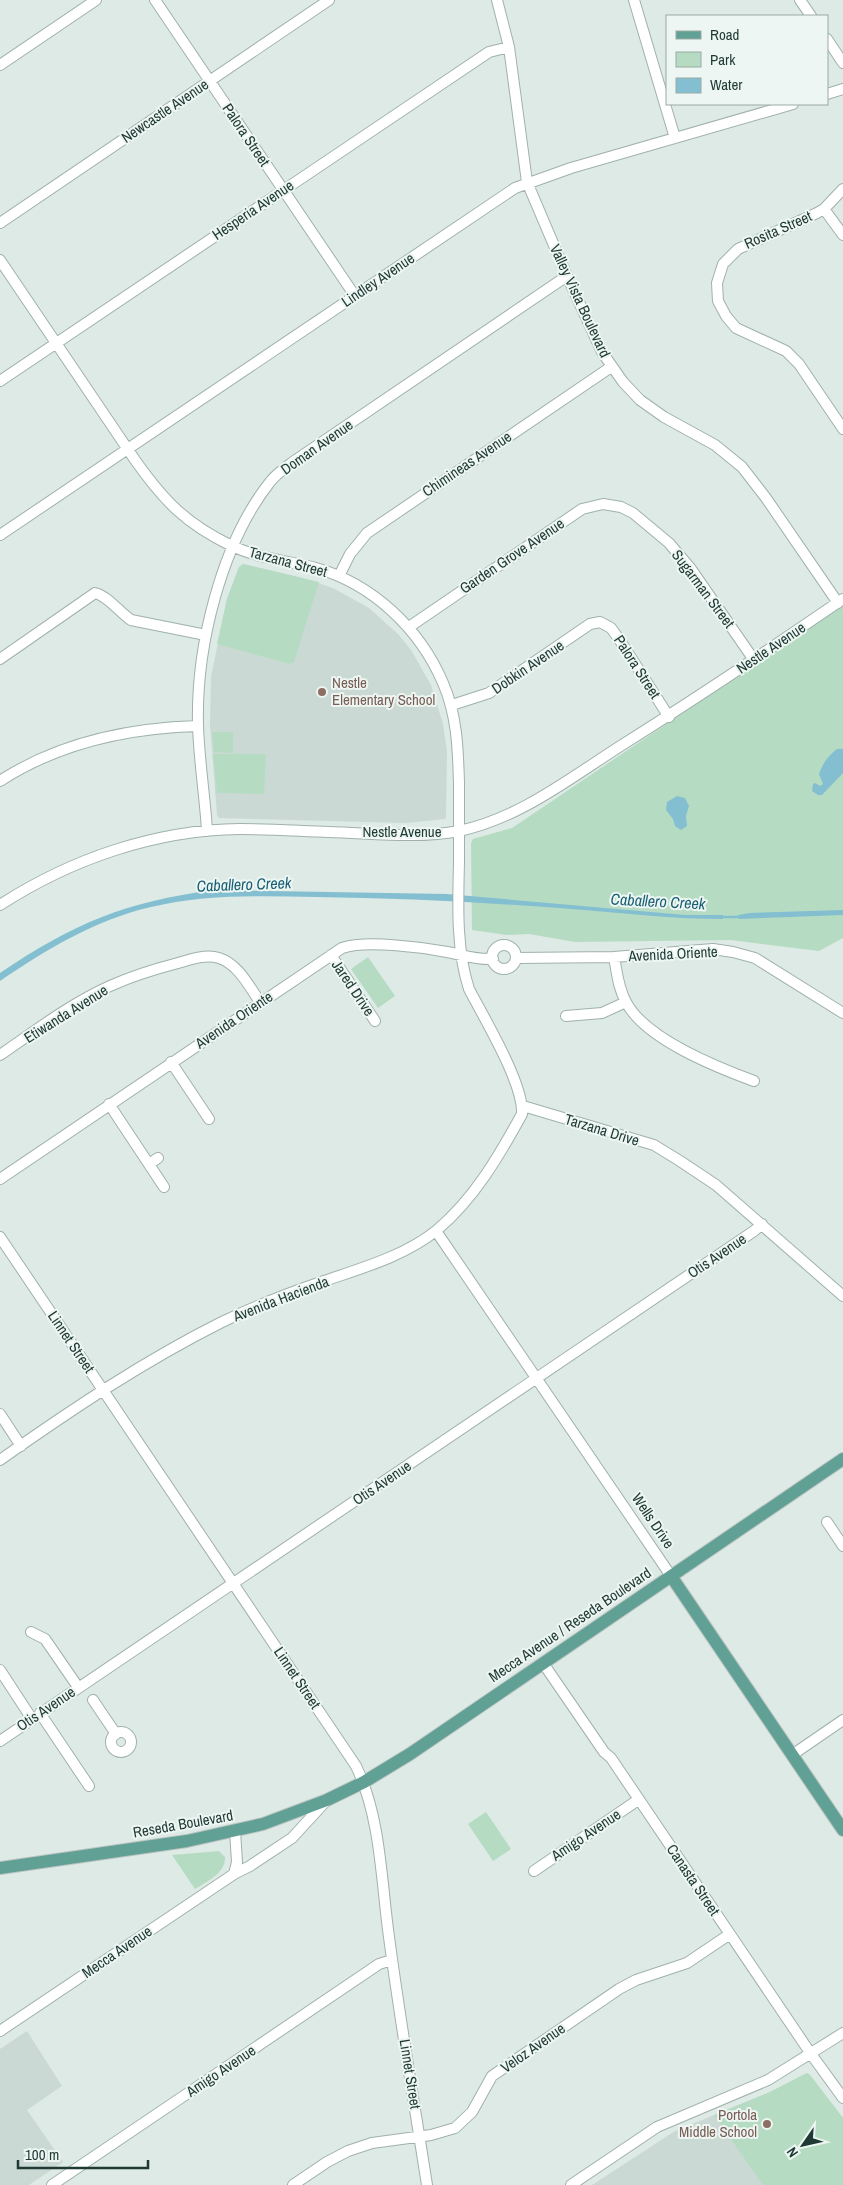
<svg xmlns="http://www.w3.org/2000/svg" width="843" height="2185" font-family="'Archivo Narrow',sans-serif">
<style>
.built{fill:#cbd9d4}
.green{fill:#b5dcc2}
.water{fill:#83bfd1}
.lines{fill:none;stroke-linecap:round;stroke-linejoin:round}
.stream{stroke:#83bfd1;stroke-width:2.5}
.minor-casing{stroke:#a0b1ac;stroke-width:12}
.major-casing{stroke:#bcc4c2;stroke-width:14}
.minor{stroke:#fff;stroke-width:10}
.major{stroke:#60a095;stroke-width:12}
.education-dot{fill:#8d6e63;stroke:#edf6f2;stroke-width:2}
.labels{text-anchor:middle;stroke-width:4;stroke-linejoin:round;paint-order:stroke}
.street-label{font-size:15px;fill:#1f3934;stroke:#edf6f2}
.education-label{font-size:15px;fill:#785e54;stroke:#edf6f2;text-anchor:start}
.water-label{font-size:16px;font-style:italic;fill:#185f75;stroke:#edf6f2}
</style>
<rect width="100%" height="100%" fill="#ddeae5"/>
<path class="built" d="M243,564L303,578L333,588L369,608L398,634L411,650L431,685L443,724L447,752L446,817L445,819L405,823L219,818L217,815L210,725L211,677L227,599L239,567Z
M27,2031L62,2086L27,2110L63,2162L29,2185H0V2049Z
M807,2073L810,2075L843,2118V2185H592L675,2131L770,2092Z"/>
<path class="green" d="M243,564L319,582L294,662L290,664L217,644L227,599L239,567Z
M843,605V938L819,951L731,940L575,942L529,934L507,935L472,930L471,843L473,839L512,828Z
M212,732H233V753L214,752Z
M213,754H266L264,794L217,793Z
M368,957L395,996L378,1008L351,969Z
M486,1812L511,1849L493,1861L468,1824Z
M219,1851L225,1857C226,1873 206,1882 195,1889L172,1855Z
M807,2073L810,2075L843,2118V2185H763L714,2115L770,2092Z"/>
<path class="water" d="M837,749H843V773L822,795H818L812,791L813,784L815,783L820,786L823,784L819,774C823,763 827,757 837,749Z
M677,796L685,798L689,806L686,816L687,826L681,830L675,826L673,819L666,810L667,802Z
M214,890L447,894L685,915H723V919C676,919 630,914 584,910C495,903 406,898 316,897C261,896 206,894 151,907C95,920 47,949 0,981V973C74,923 125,902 214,890Z
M843,910V915L739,919L738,915L750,913Z"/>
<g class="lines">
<path class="stream" d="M720,917H740"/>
<defs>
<path id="minor" d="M155,0L355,296
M497,0L509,47L527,182L567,276L602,352L623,382L640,400L664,417L715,445L742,467L766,498L838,603
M634,0L675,138
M800,0L811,16
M827,39L843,63
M0,65L96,0
M827,94L843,89
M843,189L824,209L817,213L738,249L723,264L717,283L718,301L726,316L736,328L786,351L799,364L843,429
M824,209L843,235
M0,223L329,0
M0,260L135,460C164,501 186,524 232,546C258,558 288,561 316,568C373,584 420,629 443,683C457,715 458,748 459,783C459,809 459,836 459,862C458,904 456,949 469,989C484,1018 524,1084 522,1114C499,1156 474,1199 437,1230C405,1256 362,1268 324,1281C289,1293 255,1306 222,1322C144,1361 71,1410 0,1460
M0,381L489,52L509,47
M0,535L515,188L571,168L793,104
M339,576L350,554L367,533L611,367
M409,627L582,509L603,504L621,507L633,513L669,543L691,569L754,660
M0,659L95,593C108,596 119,612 131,620L206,635
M452,705L489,693L590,624L600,622L611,628L619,639L669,717
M0,781C60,742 128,728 198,726
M207,831C205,796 199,761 198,725C196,647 221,544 270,482C276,474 285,468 293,462L567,276
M0,905C71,859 155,830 240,829C270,829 299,831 329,832C371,833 417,839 459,831C520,818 570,778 622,745C697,698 770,649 843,599
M492 957a12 12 0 1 1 24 0a12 12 0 1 1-24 0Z
M331,955L375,1021
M614,957C617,972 618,988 626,1002C645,1039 716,1067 754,1081
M516,958L614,957L713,949L733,952L755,958L843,1013
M566,1016L602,1013L626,1002
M0,1055C35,1031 70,1004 110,986C132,976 155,969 178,963C191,959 206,954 219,958C238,964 249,986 260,1002
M171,1062L209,1119
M109,1104L164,1187
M523,1106L654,1145L680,1161L716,1185L843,1296
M149,1164L158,1158
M0,1179L342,948C366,940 420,947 447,952C464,955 475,960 493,959
M436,1231L671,1576
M0,1237L356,1766C381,1818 381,1880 389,1937C400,2020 414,2102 427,2185
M0,1414L21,1446
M827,1522L843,1546
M31,1632L45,1639L78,1687
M543,1663L604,1752L611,1758L811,2054L843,2098
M0,1670L32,1719
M93,1700L116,1734
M40,1713L89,1786
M111 1742a10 10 0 1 1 20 0a10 10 0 1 1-20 0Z
M0,1741L754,1231L762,1224
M792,1755L843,1720
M534,1871L638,1800
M234,1874L237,1862L235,1831
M0,2031L234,1874L250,1866L292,1838L326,1801
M52,2185L379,1964L392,1960
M293,2185L327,2162L348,2151L372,2143L431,2135L455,2128L472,2112L492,2076L619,1989L636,1980L687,1963L730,1934
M571,2185L657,2127L768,2080L843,2033"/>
<path id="major" d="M671,1576L843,1830
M0,1868L187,1841L263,1824L327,1800L364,1782L410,1754L843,1459"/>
</defs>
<use href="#minor" class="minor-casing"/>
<use href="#major" class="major-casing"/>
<use href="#minor" class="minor"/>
<use href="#major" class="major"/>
</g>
<g class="education-dot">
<circle cx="322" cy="692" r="5"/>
<circle cx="767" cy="2124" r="5"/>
</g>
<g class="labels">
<g class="street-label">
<text transform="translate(165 111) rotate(-34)" y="5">Newcastle Avenue</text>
<text transform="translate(246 135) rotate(56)" y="5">Palora Street</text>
<text transform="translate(253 210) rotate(-34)" y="5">Hesperia Avenue</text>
<text transform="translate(778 230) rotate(-24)" y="5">Rosita Street</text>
<text transform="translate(378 280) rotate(-34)" y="5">Lindley Avenue</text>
<text transform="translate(580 301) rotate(65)" y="5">Valley Vista Boulevard</text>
<text transform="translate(317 447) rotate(-35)" y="5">Doman Avenue</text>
<text transform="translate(467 464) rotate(-34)" y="5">Chimineas Avenue</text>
<text transform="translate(512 556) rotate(-34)" y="5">Garden Grove Avenue</text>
<text transform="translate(288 562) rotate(15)" y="5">Tarzana Street</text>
<text transform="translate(703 589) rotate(53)" y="5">Sugarman Street</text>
<text transform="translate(771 648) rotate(-34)" y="5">Nestle Avenue</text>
<text transform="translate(528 667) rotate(-34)" y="5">Dobkin Avenue</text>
<text transform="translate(637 667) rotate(57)" y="5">Palora Street</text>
<text x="402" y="837">Nestle Avenue</text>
<text transform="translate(673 954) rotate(-3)" y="5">Avenida Oriente</text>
<text transform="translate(353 988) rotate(56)" y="5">Jared Drive</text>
<text transform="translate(66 1014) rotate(-32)" y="5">Etiwanda Avenue</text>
<text transform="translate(234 1020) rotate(-34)" y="5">Avenida Oriente</text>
<text transform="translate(602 1130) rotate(17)" y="5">Tarzana Drive</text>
<text transform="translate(717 1256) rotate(-34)" y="5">Otis Avenue</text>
<text transform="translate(281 1299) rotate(-21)" y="5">Avenida Hacienda</text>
<text transform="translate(71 1342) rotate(56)" y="5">Linnet Street</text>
<text transform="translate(382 1483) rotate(-34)" y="5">Otis Avenue</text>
<text transform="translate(653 1521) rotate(56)" y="5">Wells Drive</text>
<text transform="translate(570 1625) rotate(-34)" y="5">Mecca Avenue / Reseda Boulevard</text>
<text transform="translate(297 1678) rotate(56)" y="5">Linnet Street</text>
<text transform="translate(46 1709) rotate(-34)" y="5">Otis Avenue</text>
<text transform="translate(183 1824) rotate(-10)" y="5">Reseda Boulevard</text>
<text transform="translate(586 1835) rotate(-34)" y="5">Amigo Avenue</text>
<text transform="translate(693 1880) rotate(56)" y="5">Canasta Street</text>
<text transform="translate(117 1952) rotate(-34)" y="5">Mecca Avenue</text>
<text transform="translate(533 2048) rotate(-35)" y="5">Veloz Avenue</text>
<text transform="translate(221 2071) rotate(-34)" y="5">Amigo Avenue</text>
<text transform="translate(410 2074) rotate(81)" y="5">Linnet Street</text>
</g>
<g class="education-label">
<text x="332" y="688">Nestle<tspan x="332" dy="17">Elementary School</tspan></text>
<text x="757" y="2120" text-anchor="end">Portola<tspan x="757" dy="17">Middle School</tspan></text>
</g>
<g class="water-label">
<text transform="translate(244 884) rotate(-2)" y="6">Caballero Creek</text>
<text transform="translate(658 901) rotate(3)" y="6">Caballero Creek</text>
</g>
</g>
<rect x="666" y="15" width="162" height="90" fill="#edf6f2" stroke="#9baaa6"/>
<rect x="676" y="31" width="25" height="8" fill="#60a095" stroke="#9baaa6"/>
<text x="710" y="40" font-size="15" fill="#1f3934">Road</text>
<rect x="676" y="52" width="25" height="15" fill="#b5dcc2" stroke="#9baaa6"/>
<text x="710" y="65" font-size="15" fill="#1f3934">Park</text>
<rect x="676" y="78" width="25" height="15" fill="#83bfd1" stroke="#9baaa6"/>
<text x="710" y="90" font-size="15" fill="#1f3934">Water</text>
<g transform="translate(803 2145) rotate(236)" stroke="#edf6f2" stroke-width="4" paint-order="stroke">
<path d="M0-4L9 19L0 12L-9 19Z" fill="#1f3934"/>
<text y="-8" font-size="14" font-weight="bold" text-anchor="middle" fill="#1f3934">N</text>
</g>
<path d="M18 2160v8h130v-8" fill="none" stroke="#1f3934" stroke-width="2.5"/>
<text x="25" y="2160" font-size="15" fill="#1f3934" stroke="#edf6f2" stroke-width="4" paint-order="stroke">100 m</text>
</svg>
